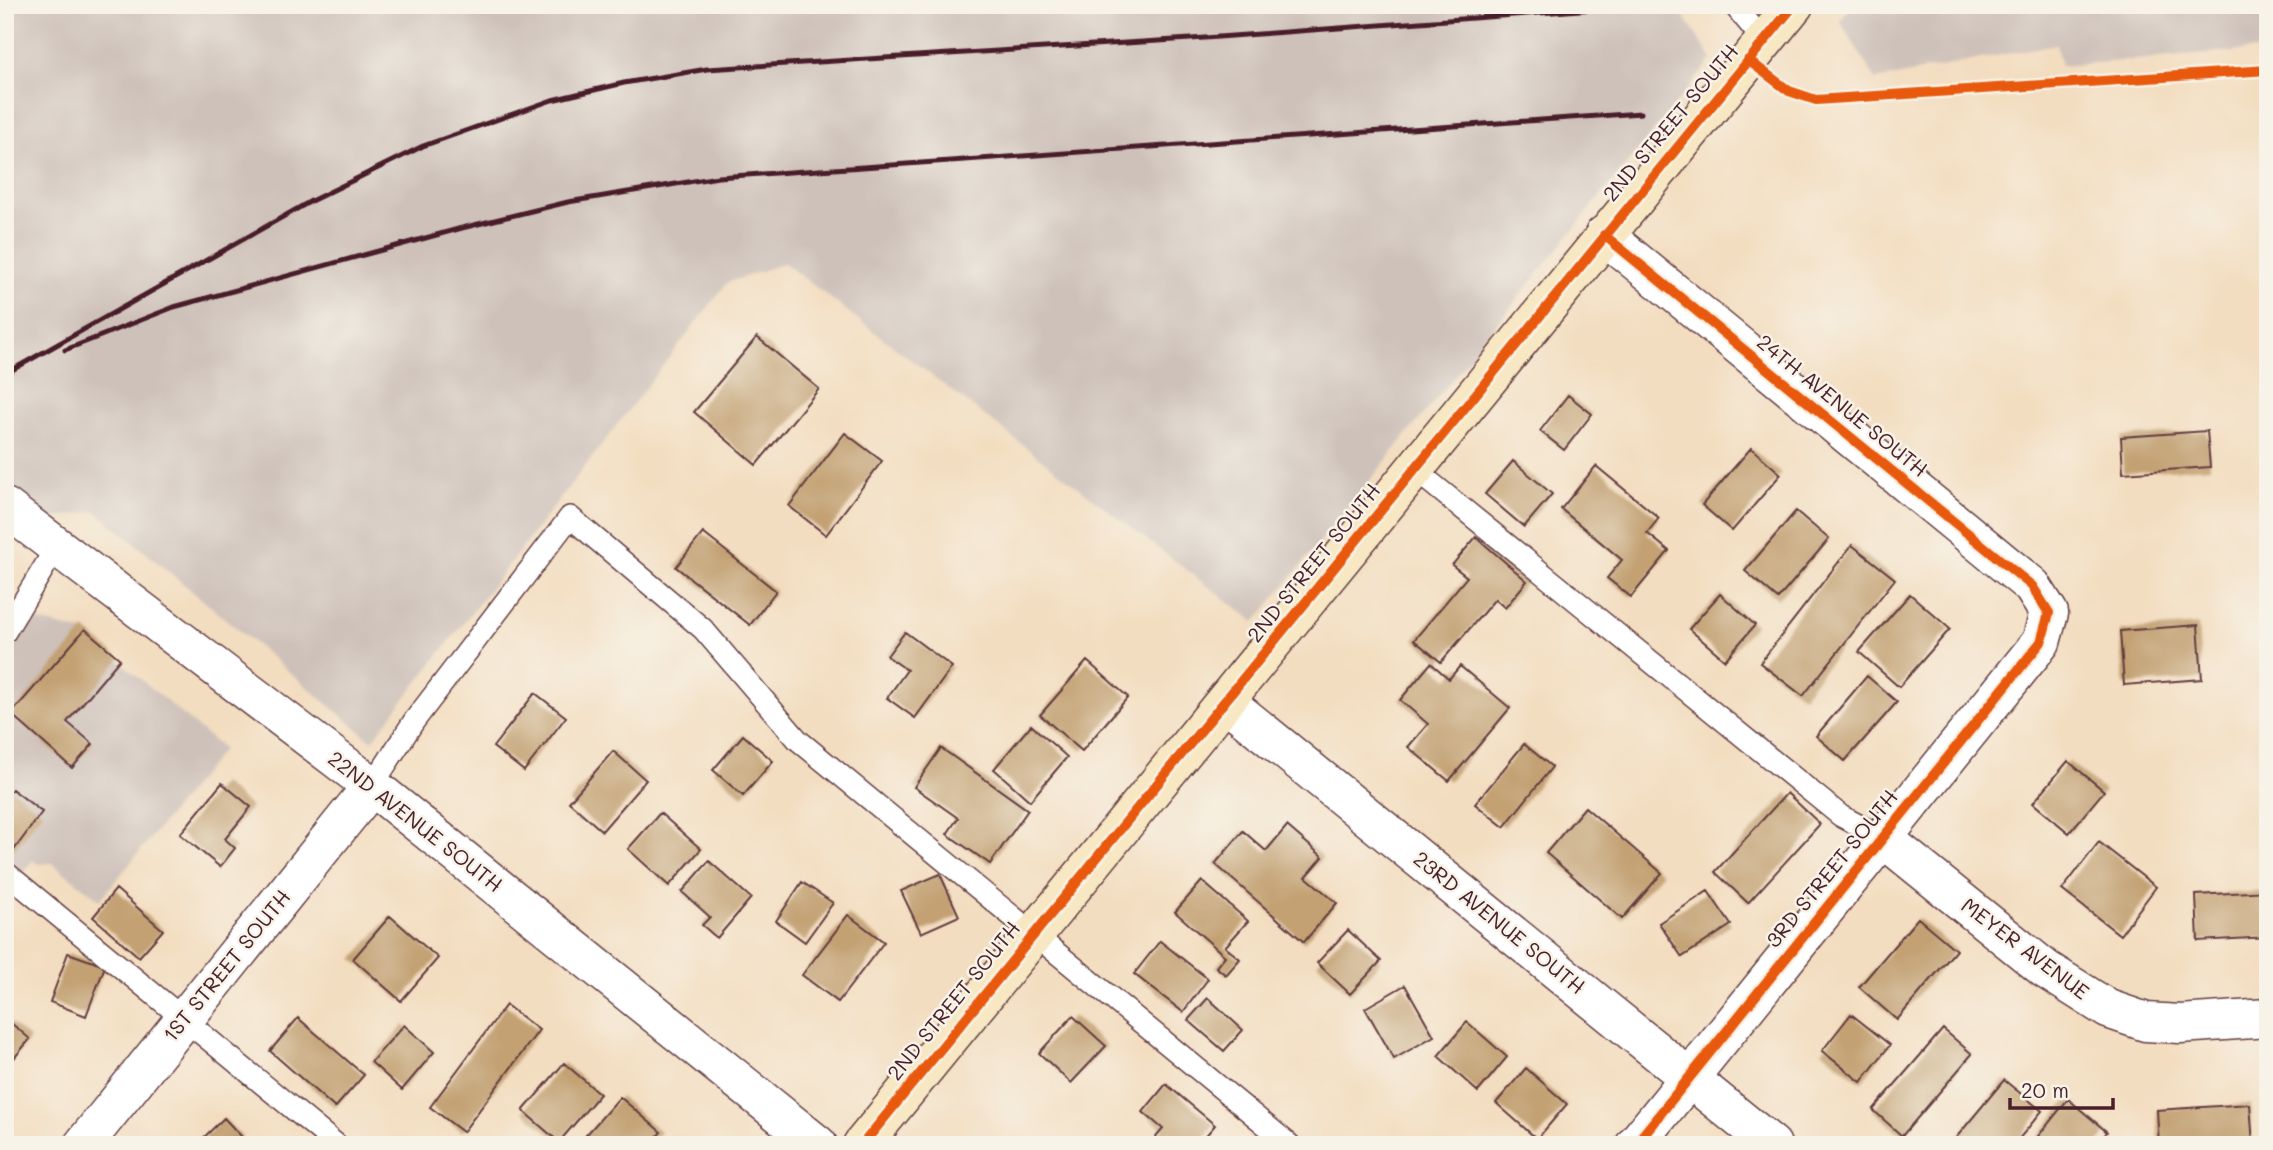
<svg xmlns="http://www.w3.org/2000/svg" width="2273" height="1150" font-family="Mali,sans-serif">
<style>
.industrial{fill:#cec1b9}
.building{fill:#c3a173}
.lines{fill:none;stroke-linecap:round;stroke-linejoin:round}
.lane-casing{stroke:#633c41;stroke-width:24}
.street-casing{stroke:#633c41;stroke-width:41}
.secondary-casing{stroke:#633c41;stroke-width:41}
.lane{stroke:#fff;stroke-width:21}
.street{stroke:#fff;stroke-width:38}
.secondary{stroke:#f7e8c3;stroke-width:38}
.rail{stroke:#4a1f2b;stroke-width:5}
.cycleway-casing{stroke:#f7f3e8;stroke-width:15}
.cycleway{stroke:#e8590c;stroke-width:10}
.labels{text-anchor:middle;stroke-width:5;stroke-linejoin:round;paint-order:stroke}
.street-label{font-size:21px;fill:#4a1f2b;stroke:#f7f3e8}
</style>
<rect width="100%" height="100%" fill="#f7f3e8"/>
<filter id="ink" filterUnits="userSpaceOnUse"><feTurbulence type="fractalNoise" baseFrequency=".0143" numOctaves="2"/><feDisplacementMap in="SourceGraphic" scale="14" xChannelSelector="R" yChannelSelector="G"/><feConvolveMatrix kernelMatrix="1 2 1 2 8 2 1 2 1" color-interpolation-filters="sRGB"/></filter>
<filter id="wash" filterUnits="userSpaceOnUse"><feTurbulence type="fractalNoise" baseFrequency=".00686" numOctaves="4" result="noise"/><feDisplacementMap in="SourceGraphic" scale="28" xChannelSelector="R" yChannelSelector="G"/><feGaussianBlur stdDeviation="1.57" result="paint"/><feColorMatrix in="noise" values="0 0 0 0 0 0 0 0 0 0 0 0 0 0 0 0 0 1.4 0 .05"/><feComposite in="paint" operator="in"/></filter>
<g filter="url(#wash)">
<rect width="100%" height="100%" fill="#f3ddc0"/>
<path class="industrial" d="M5,5H1677L1712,59L1255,622L784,263L727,283L372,741L96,511L5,526Z
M1853,5H2268V49L2061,66L2056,44L1876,80L1840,21Z
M5,613L85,632L223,749L100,900L52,863L37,864L33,860L5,893Z"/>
<g id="blocks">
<path class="building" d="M757,337L819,389L756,465L694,412Z
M1568,395L1592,414L1564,450L1540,431Z
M2207,431L2210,467L2123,473L2121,437Z
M845,433L882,461L826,535L789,506Z
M1751,448L1781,474L1732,531L1702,505Z
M1513,461L1552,494L1524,527L1485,494Z
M1596,466L1659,518L1647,533L1669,551L1631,597L1607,578L1622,560L1561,509Z
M1796,511L1829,539L1778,599L1745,571Z
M703,533L776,591L750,625L676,567Z
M1476,537L1527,581L1505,608L1495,599L1441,662L1414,640L1467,577L1452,565Z
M1852,545L1895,579L1803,696L1760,663Z
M1720,594L1755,625L1725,660L1689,629Z
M1910,594L1950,629L1899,687L1859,652Z
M2198,625L2202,679L2124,685L2120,631Z
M85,629L120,659L67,722L93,744L72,768L11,714Z
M905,632L952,667L915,718L887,698L907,670L887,656Z
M1087,661L1128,697L1082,751L1040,715Z
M1431,663L1449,679L1460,666L1510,708L1449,781L1408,747L1428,724L1400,700Z
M1867,676L1897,702L1845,761L1816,736Z
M535,693L566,717L524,771L493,747Z
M1031,725L1067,757L1030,801L994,769Z
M743,735L773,761L743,796L713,770Z
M1524,744L1552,767L1504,827L1475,804Z
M941,748L1028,810L990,864L947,834L958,818L914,787Z
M613,751L646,780L602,831L569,802Z
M2068,761L2104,791L2069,833L2033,803Z
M222,783L251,807L225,839L235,848L220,867L180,834Z
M12,789L42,812L14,850L5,843V798Z
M1787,793L1820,824L1748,903L1715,872Z
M1585,807L1662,873L1622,919L1546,853Z
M660,813L701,849L669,886L628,849Z
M1287,826L1323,857L1306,877L1337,903L1304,942L1215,864L1243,831L1266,851Z
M2099,842L2156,887L2120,935L2062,890Z
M709,861L751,898L717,938L702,925L710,917L682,892Z
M940,874L959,916L921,933L901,891Z
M1202,881L1248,921L1225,947L1240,959L1226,975L1216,967L1225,956L1175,912Z
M802,882L833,903L805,942L776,921Z
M116,889L163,930L139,957L93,917Z
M1708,891L1731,925L1682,957L1659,923Z
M2268,891V937L2198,941L2196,895Z
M848,915L884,942L838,1002L802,975Z
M390,916L438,958L401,1001L353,959Z
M1918,918L1956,950L1897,1020L1859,987Z
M1348,930L1381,961L1350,994L1317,963Z
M1160,941L1208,979L1183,1012L1134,974Z
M68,953L105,966L86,1016L50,1002Z
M1405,985L1434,1036L1394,1059L1365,1008Z
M1208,998L1243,1030L1224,1051L1188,1020Z
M506,1005L539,1030L463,1132L430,1107Z
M1851,1014L1890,1045L1861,1082L1822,1051Z
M1073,1016L1106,1046L1071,1083L1039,1053Z
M5,1018L30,1039L5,1069Z
M298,1018L364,1075L335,1108L270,1051Z
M1467,1022L1507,1057L1478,1092L1438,1056Z
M404,1025L434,1052L402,1090L371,1062Z
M1943,1029L1972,1054L1902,1136L1873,1110Z
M564,1063L600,1094L559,1142L523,1111Z
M1526,1068L1567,1104L1537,1139L1496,1103Z
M2004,1080L2042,1111L2014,1145H1950Z
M1166,1084L1215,1125L1198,1145L1151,1143L1163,1129L1143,1112Z
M620,1097L661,1132L650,1145H583L580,1142Z
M2068,1099L2107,1132L2097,1145H2031Z
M2250,1104L2253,1145H2159L2157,1110Z
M224,1118L242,1137L235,1145H196Z"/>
</g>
</g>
<g filter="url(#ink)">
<use href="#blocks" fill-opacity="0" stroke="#633c41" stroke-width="2"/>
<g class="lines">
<defs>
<path id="lane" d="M1734,5L1764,41
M1414,469L1841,816L1883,838
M5,632L57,546
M372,786L414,721L570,517L703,629L798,740L1290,1145
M5,872L337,1145"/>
<path id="street" d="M1604,235L2032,586L2049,613L2041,642L1635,1145
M5,507L372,786L818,1145
M1226,702L1772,1145
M1883,838L2045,969L2108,1009L2146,1022L2180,1024L2268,1018
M83,1145L372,786"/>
<path id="secondary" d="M862,1145L1794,5"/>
</defs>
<use href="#lane" class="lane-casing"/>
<use href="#street" class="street-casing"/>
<use href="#secondary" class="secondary-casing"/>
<use href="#lane" class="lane"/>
<use href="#street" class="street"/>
<use href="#secondary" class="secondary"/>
<path class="rail" d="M65,350L174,307L462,228L568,202L718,177L1641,113
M5,374L311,201L423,146L552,100L624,83L707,69L1191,39L1635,6"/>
<defs>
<path id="cycleway" d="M1748,60L1789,91L1816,100L2268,70
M1604,235L2032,586L2049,613L2041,642L1635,1145
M862,1145L1794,5"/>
</defs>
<use href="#cycleway" class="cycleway-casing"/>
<use href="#cycleway" class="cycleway"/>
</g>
</g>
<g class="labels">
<g class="street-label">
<text transform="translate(1671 123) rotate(-50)" y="7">2ND STREET SOUTH</text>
<text transform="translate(1842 406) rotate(39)" y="7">24TH AVENUE SOUTH</text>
<text transform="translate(1314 563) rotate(-51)" y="7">2ND STREET SOUTH</text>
<text transform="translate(415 822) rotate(38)" y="7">22ND AVENUE SOUTH</text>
<text transform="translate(1832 869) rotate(-51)" y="7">3RD STREET SOUTH</text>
<text transform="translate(1499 923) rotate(39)" y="7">23RD AVENUE SOUTH</text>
<text transform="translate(2025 949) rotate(37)" y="7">MEYER AVENUE</text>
<text transform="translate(227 966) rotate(-51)" y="7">1ST STREET SOUTH</text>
<text transform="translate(954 1001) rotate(-51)" y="7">2ND STREET SOUTH</text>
</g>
</g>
<rect width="2273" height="1150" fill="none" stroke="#f7f3e8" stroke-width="28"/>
<path d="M2010 1098v10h103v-10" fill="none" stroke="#4a1f2b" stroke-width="3.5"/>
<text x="2021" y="1098" font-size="21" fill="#4a1f2b" stroke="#f7f3e8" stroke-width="5" paint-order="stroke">20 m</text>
</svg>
